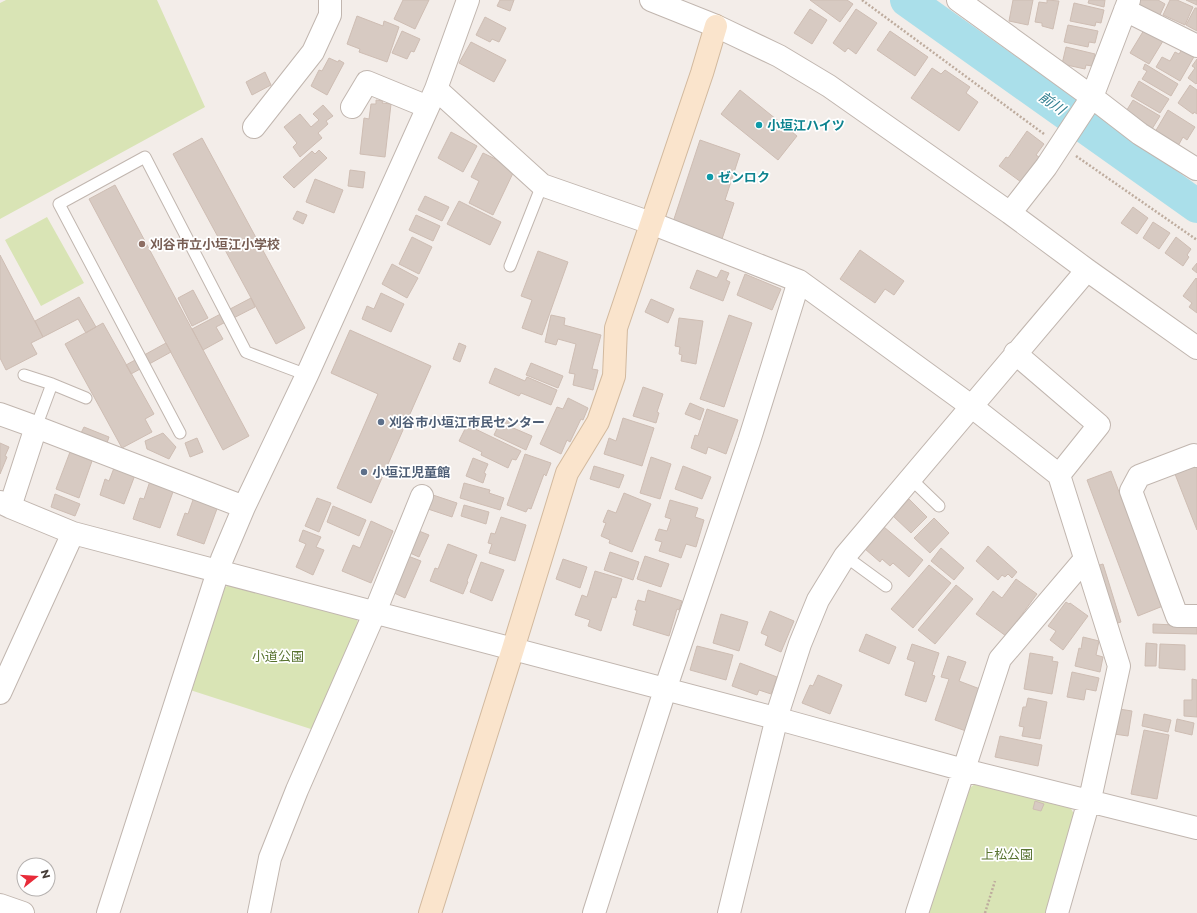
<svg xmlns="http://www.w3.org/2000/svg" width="1197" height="913" font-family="Montserrat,'Noto Sans JP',sans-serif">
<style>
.green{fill:#d9e4b5}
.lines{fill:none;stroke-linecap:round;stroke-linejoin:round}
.river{stroke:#aadfea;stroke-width:34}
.building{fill:#d7cac2;stroke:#cebdb3}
.lane-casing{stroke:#c1b6af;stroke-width:13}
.street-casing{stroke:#c1b6af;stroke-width:24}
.secondary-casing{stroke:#d2b99e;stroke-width:24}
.path{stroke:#beac9e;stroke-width:2.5;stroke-dasharray:2 2;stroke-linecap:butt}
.lane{stroke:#fff;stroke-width:11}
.street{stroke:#fff;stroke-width:22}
.secondary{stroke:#fae4cc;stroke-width:22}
.culture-dot{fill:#0f9aa8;stroke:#fff;stroke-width:1.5}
.education-dot{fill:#8d6e63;stroke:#fff;stroke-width:1.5}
.service-dot{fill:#5c6f8a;stroke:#fff;stroke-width:1.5}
.labels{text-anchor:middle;stroke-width:3.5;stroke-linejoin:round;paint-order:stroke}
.culture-label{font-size:13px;font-weight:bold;fill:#0d838f;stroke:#fff;text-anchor:start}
.education-label{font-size:13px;font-weight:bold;fill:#785e54;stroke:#fff;text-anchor:start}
.service-label{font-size:13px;font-weight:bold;fill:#4e5e75;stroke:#fff;text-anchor:start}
.park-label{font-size:13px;fill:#587330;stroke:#fff}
.water-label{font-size:14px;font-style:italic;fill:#348092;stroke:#fff}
</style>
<rect width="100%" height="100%" fill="#f3ede9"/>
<path class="green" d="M6,0H157L205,107L0,219V3Z
M47,217L84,283L41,306L5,240Z
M233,584L356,617L359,625L314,730L187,689L222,588Z
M978,782L1070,807L1077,819L1050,913H926L968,789Z"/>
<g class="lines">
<path class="river" d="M907,0L1197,206"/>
</g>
<path class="building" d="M403,0H429L415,29L394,19Z
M500,0H514L510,11L497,6Z
M810,0H847L853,4L840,22Z
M1013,0H1033L1028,25L1009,21Z
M1047,0L1059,1L1053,29L1042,26V23L1035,22L1039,2L1047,3Z
M1089,0H1105L1104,7L1088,3Z
M1138,0H1158L1165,4L1159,17L1135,6Z
M1170,0H1177L1193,7L1185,25L1163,15Z
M1186,0H1197V5Z
M1074,3L1104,10L1101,23L1096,22L1095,26L1070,21Z
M1195,8H1197V31L1186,25Z
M810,9L827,20L812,44L794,33Z
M856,9L877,23L856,54L848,48L845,52L833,43Z
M357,16L383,26L384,21L399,27L387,62L359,52L360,49L347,44Z
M485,17L506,28L499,42L492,39L490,42L476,35Z
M1068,25L1098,31L1095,43L1089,42L1088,47L1064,42Z
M1144,30L1163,41L1149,64L1130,53Z
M402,31L420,39L414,52L411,51L407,59L392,53Z
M890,31L928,57L915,76L877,50Z
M471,42L506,60L494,82L459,63Z
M1066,47L1095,54L1092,66L1086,65L1085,69L1062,64Z
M1183,48L1195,55L1180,81L1156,67L1162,57L1170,61L1175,52L1179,54Z
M329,58L338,62L339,60L344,63L327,95L311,86L319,70L322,71Z
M1197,59V83L1196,84L1188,78L1195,68L1192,66Z
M1145,64L1178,84L1171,96L1142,79L1147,71L1143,69Z
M932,68L941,74L945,70L970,87L966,93L978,102L959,131L911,98Z
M265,72L271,85L252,95L246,82Z
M1139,81L1169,99L1160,113L1131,96Z
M1190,85L1197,90V114L1194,112L1193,114L1178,103Z
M740,90L797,136L778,160L721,114Z
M376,100L383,101L382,103L391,104L385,157L360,154L364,118L369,119L371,104H376Z
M1133,100L1160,116L1152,129L1125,113Z
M323,105L333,116L326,121L328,124L318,133L322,138L300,157L293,147L297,143L284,127L300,114L311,127L319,120L313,114Z
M1168,110L1195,127L1187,140L1183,137L1178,146L1155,132Z
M1027,131L1044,144L1036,155L1039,157L1021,182L999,166L1006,157L1008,158Z
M451,132L477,146L463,172L438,158Z
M202,138L305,328L276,344L173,154Z
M700,140L740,154L725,200L734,203L722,239L673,222Z
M319,150L327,158L294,188L283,177L312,151L315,154Z
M483,153L506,164L505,167L514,171L493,215L469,203L479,181L471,177Z
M350,170L365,172L363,188L348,186Z
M315,179L343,190L334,213L306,202Z
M115,185L249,436L223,450L89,199Z
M425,196L449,207L442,221L418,210Z
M459,201L501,222L490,245L447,224Z
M1133,207L1148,218L1137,234L1121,223Z
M297,211L307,215L303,224L293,219Z
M416,215L440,226L433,241L409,230Z
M1153,222L1170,233L1159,249L1143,238Z
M412,237L432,247L419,274L399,264Z
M1176,237L1191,249L1187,255L1189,257L1183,266L1165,253Z
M860,250L904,281L894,295L885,289L875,303L840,279Z
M538,251L568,262L542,335L522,328L532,300L521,296Z
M0,255L43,337L31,343L37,354L6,370L0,358Z
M1197,263V273L1192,269Z
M392,264L418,278L407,298L382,284Z
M697,270L717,278L721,270L729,273L726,280L730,282L723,301L690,288Z
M745,274L781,289L772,310L737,295Z
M1196,278L1197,279V313L1189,307L1192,303L1183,296Z
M193,290L208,318L192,326L178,298Z
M381,293L404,304L391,332L362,319L367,306L374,309Z
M79,297L96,327L86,333L78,319L43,337L35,321Z
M251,298L255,307L216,327L223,339L203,350L192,329Z
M651,299L674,309L668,323L645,312Z
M551,315L565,318L564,325L601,335L592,369L598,370L593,390L573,385L575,374L569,373L576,344L558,339L556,345L545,342Z
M729,315L752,323L724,407L700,399Z
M679,318L703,321L696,364L681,361L682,355L679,354L680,347L675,346Z
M103,323L154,414L145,419L152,432L122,448L65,344Z
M350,330L431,366L371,503L337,488L378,394L331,373Z
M166,343L171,352L131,374L126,365Z
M459,343L466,346L460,362L453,359Z
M531,363L563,376L558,388L526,375Z
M495,368L525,381L527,377L557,390L551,405L521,393L519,396L489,383Z
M643,387L663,394L657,412L659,413L656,423L633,416Z
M568,398L588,408L583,420L581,419L570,442L567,440L561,454L540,444L557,407L563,409Z
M690,403L704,409L700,420L685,414Z
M707,409L738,420L726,454L708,447L706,454L691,448L695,435L698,436Z
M502,418L513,423L511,427L532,436L526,450L494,435Z
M623,418L654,428L642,466L604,454L609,438L616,441Z
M467,425L521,451L516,460L512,459L508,468L481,455L482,452L459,441Z
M84,427L109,437L107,443L81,433Z
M163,433L176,447L169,459L147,449L145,441Z
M197,438L203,452L190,457L185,443Z
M0,443L9,447L5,456L7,457L0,474Z
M70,452L92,461L79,498L56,489Z
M525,454L551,463L546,476L544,474L531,509L528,508L526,512L507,505Z
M651,457L671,464L660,499L640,493Z
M473,458L488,464L484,473L486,474L483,483L466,476Z
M594,466L624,475L619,488L590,479Z
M683,466L711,477L702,499L675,489Z
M1197,466V530L1175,474Z
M114,468L135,475L124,504L100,495L105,479L109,481Z
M1111,471L1163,606L1138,616L1087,480Z
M150,481L174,489L160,528L133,519L140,498L144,499Z
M464,483L490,490L489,493L504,498L500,510L460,498Z
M624,493L651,504L632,552L609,543L610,540L601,536L606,523L603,522L608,510L616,513Z
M55,494L80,504L75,516L51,507Z
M433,495L457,503L452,517L428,509Z
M194,497L218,506L204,544L177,535L185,513L188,514Z
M317,498L331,503L319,532L305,526Z
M909,499L927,517L911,533L893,516Z
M670,500L698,508L695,517L704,520L696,547L686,544L681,558L659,551L662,542L655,540L659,529L667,531L671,519L665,517Z
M464,505L489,512L486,524L461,516Z
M333,506L366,520L359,536L327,522Z
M501,517L526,525L515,561L489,553L492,544L488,543L491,533L495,534Z
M934,518L949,533L930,553L914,538Z
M371,521L393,531L371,583L342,571L353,545L360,548Z
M884,527L923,560L909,577L893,563L890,566L882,559L880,562L865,549Z
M303,530L321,537L316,547L324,550L313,575L296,567L306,544L299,541Z
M419,531L429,535L419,557L410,553Z
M448,544L477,555L467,581L468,582L463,594L430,581L435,568L438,569Z
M988,546L1017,572L1012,578L1008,574L1005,577L1002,575L998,580L976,561Z
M941,548L964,568L954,580L931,561Z
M610,552L639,562L633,580L604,570Z
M408,556L421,561L405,598L392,592Z
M645,556L669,564L661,587L637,579Z
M563,559L587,567L580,588L556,579Z
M481,562L504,570L492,601L470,592Z
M1103,564L1121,622L1114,624L1096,566Z
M929,565L951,583L913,628L891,609Z
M595,571L622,579L616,598L612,597L601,631L588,626L590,620L575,615L582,595L587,597Z
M1016,579L1037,594L1006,636L976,614L993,591L1002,598Z
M956,585L973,599L935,644L918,630Z
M648,590L682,601L679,610L677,609L669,636L633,625L637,610H635L638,600L645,602Z
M1066,602L1069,604L1070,603L1088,616L1063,650L1050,640L1056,631L1048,626Z
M770,611L794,621L781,652L765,645L768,636L761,633Z
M721,614L748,622L739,651L713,643Z
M1153,624L1197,626V634L1153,633Z
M866,634L896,647L889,664L859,651Z
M1083,637L1099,641L1096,655L1103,657L1100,672L1075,666L1079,648L1081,649Z
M1146,643L1157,644L1156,666H1145Z
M912,644L939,653L932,675L935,676L926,702L905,695L915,662L907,659Z
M1160,644L1185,645V670L1159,668Z
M697,646L733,655L726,680L690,670Z
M1030,653L1053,657L1052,661L1058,662L1052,694L1024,689Z
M948,656L966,662L959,681L980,689L966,731L935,720L949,679L941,677Z
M740,663L777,677L771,694L759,690L757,695L732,686Z
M1072,672L1099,678L1096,691L1086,689L1084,700L1067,697Z
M818,675L842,685L830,714L802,703L810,685L813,686Z
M1192,679L1197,680V717L1184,716V700H1192Z
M1028,698L1047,702L1040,739L1022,736L1024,727L1019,726L1023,707H1026Z
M1119,709L1132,711L1128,736L1114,734Z
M1144,714L1171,720L1168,732L1142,726Z
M1177,719L1194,723L1192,735L1175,731Z
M1144,730L1169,735L1157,799L1131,794Z
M1000,736L1042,745L1038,766L995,757Z
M1035,801L1044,804L1041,811L1033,809Z"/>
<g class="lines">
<defs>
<path id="lane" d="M510,266L542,185
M24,375L52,384
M36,427L52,384L86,398
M180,433L59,204L145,157L246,352L307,375
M910,478L939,506
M845,556L886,586"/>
<path id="street" d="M651,0L716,26L779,56L829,86L1010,213L1087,270L1197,348
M958,0L1092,97L1140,134L1196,169
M1125,10L1197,46
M436,89L542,185L651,223L799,281L971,406L1059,475L1119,666L1092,790L1057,913
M352,107L367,82L428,107
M254,127L313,52L330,15V0
M1010,213L1046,167L1092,97L1129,0
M1015,353L1099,425L1059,475
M0,414L36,427L244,507
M1197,456L1194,455L1139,476L1131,491L1177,616H1197
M0,502L10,507L73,533L775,718L964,770L1197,828
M10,507L36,427
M0,693L73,533
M0,905L23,913
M108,913L222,559L244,507L307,375L428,107L436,89L468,0
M259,913L270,858L297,790L375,612L422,496
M594,913L665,690L749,441L799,281
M729,913L779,709L800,644L818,600L845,556L1087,270
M917,913L1000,659L1085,559"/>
<path id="secondary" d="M430,913L513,649L567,473L598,422L614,376L616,328L702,73L716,26"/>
</defs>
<use href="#lane" class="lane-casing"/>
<use href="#street" class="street-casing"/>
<use href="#secondary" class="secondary-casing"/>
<path class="path" d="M862,0L1044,134
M1076,156L1197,240
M985,913L995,881"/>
<use href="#lane" class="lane"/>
<use href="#street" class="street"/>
<use href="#secondary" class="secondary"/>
</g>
<g class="culture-dot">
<circle cx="759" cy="125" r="4"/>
<circle cx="710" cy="177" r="4"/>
</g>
<circle class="education-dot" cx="142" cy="244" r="4"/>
<g class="service-dot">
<circle cx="381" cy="422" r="4"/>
<circle cx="364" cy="472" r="4"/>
</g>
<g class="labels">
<g class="culture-label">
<text x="767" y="130">小垣江ハイツ</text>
<text x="718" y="182">ゼンロク</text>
</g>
<g class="education-label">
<text x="150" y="249">刈谷市立小垣江小学校</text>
</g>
<g class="service-label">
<text x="389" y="427">刈谷市小垣江市民センター</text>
<text x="372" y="477">小垣江児童館</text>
</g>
<g class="park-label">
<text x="278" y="661">小道公園</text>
<text x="1007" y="859">上松公園</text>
</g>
<g class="water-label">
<text transform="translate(1052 103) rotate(35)" y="5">前川</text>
</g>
</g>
<g transform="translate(36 877) rotate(73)"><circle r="19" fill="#ffffff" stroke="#b5b1af"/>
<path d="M0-3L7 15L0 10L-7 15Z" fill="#e82b39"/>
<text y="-6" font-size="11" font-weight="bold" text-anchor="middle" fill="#463d38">N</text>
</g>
</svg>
